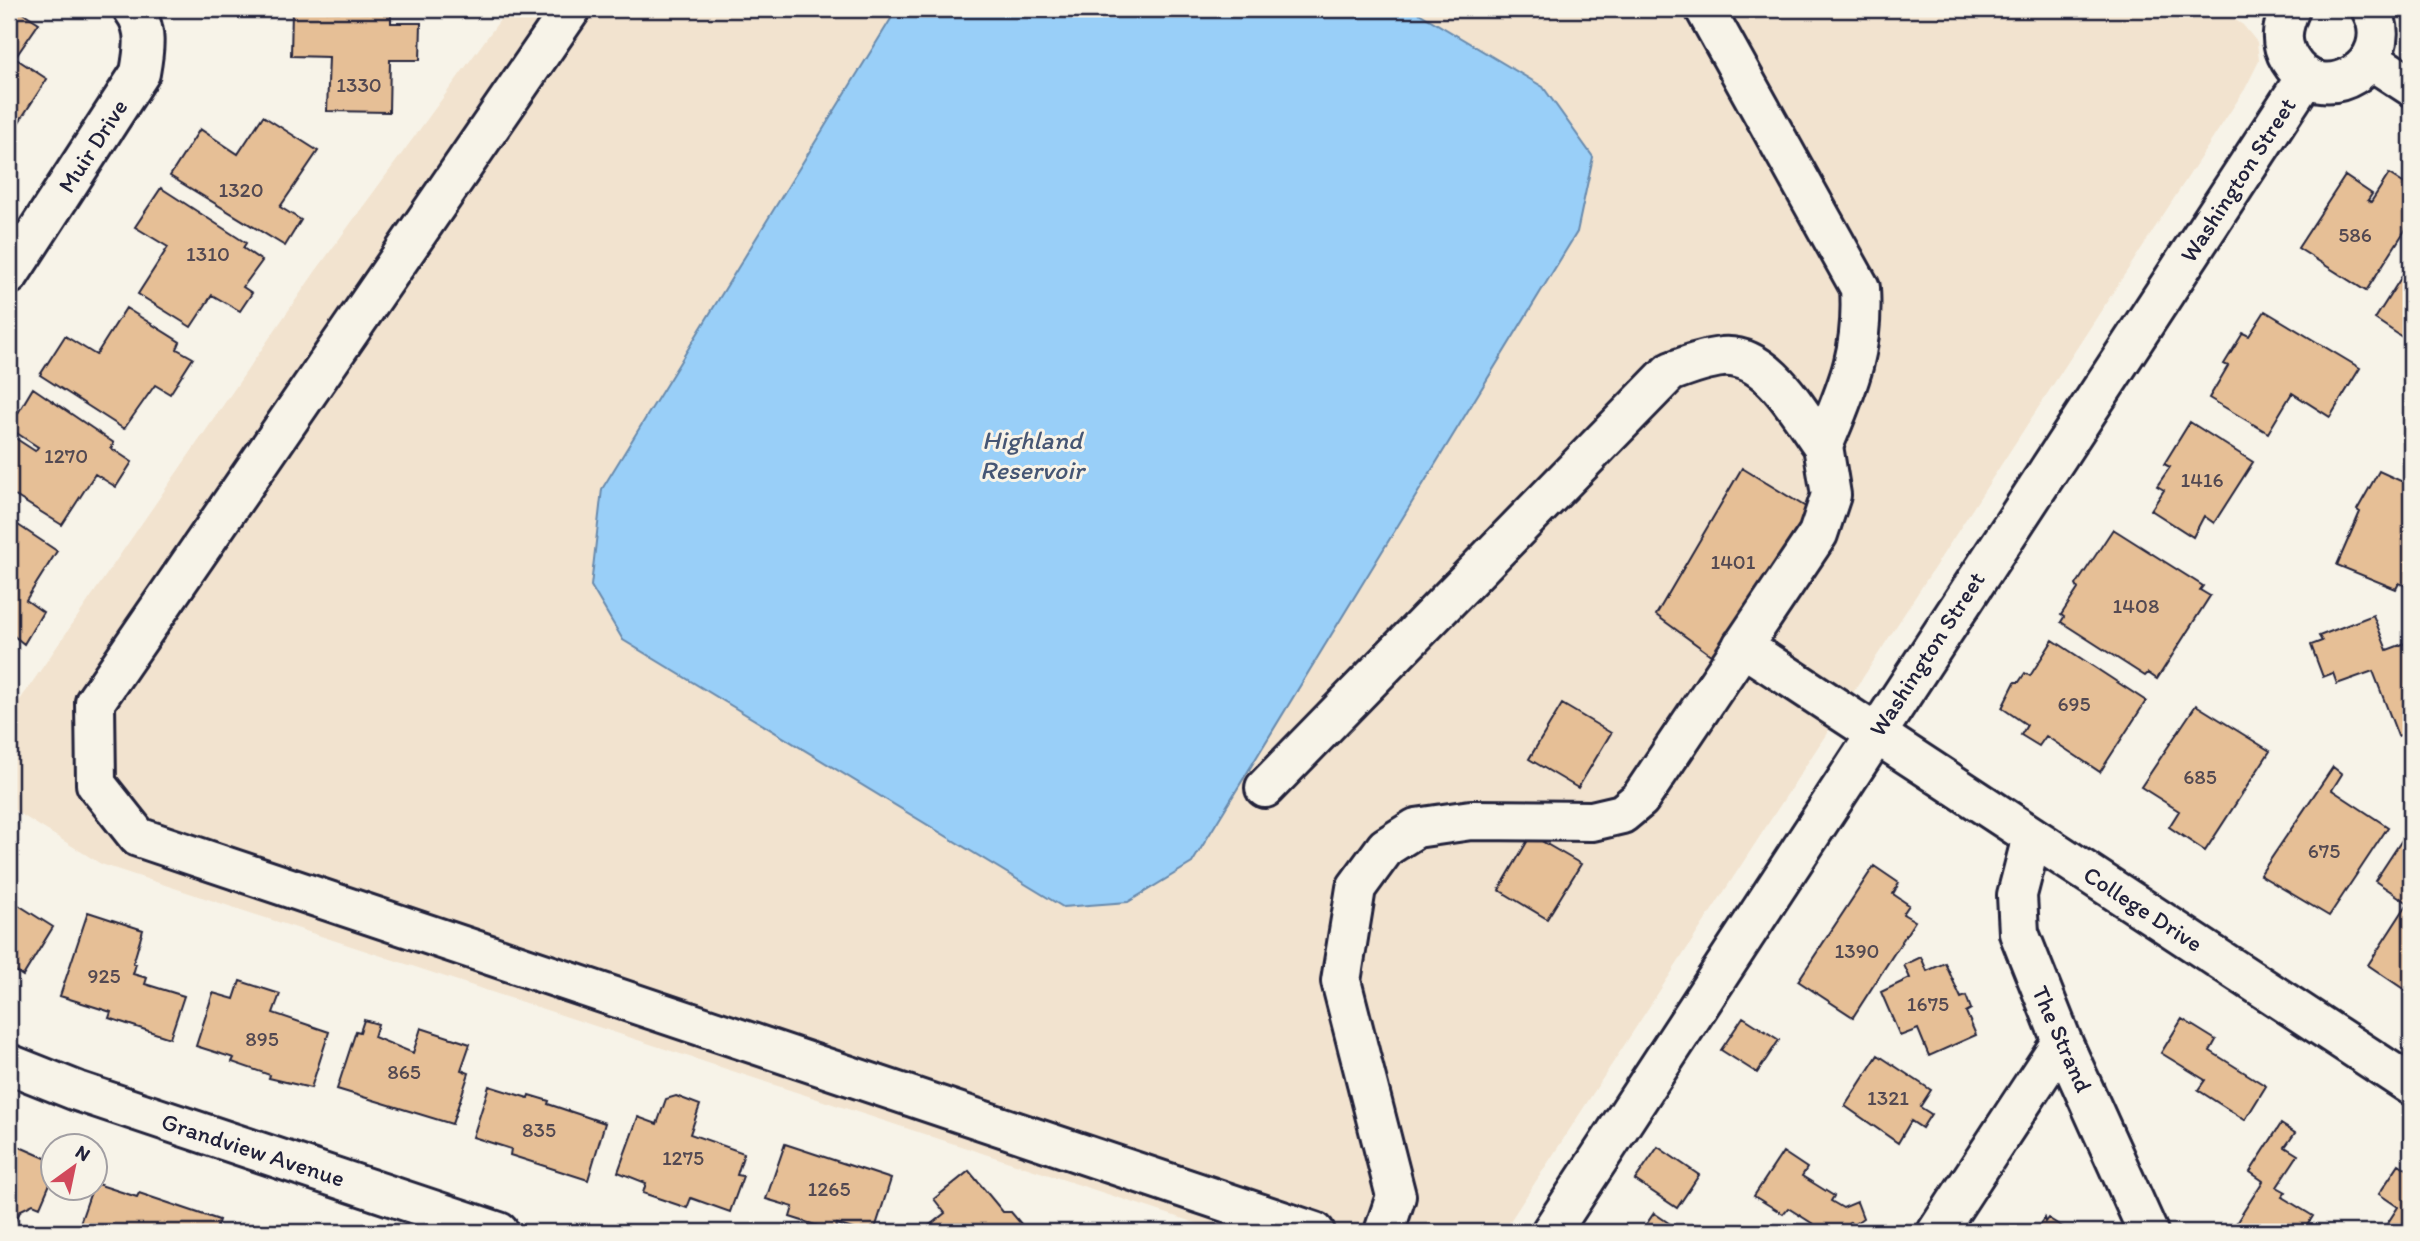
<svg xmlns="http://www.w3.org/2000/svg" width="2420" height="1241" font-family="Itim,sans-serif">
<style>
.built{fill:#f2e3cf}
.water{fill:#99cff8;stroke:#698aac;stroke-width:2}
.building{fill:#e6bf96;stroke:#22223b;stroke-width:2}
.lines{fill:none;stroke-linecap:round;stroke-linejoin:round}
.minor-casing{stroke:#22223b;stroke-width:44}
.minor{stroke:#f7f3e8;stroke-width:38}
.labels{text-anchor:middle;stroke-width:6;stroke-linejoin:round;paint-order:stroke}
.number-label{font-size:21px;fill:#534952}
.street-label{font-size:24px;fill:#22223b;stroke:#f7f3e8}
.water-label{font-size:26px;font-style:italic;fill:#465674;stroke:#f7f3e8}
</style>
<rect width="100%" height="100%" fill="#f7f3e8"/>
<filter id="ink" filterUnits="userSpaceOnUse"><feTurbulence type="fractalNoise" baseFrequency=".0143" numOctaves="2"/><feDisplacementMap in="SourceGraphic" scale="14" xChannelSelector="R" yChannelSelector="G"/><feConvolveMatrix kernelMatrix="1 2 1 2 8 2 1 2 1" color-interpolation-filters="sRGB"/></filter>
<g filter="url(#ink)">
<path class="built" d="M508,9H2219L2243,25L2257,42L2259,61L2245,89L1503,1232H1223L101,864L9,807V716L315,272Z"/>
<path class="water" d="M897,9H1412L1543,87L1593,157L1577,232L1192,863L1128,902L1063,907L623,640L591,586L602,489Z"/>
<path class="building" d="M9,9H17L39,23L15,58L47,79L15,128L9,124Z
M292,10L391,13V23H421L420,60H390L389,112L327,111L329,57L291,56Z
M263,116L318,151L280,207L301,220L285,246L170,176L200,129L238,154Z
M2389,174L2411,188V221L2366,291L2298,248L2345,176L2372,194L2368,200L2371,202Z
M161,188L246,243L243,248L262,261L243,287L252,293L240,311L212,295L191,327L138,294L168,247L135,227Z
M2411,262V343L2375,319Z
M126,308L180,342L177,349L193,358L170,394L155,385L124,429L40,375L65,336L96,355Z
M2265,311L2360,368L2330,417L2292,393L2268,433L2209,398L2228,366L2224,364L2243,333L2249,336Z
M33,388L114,443L111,448L132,462L116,487L95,474L62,525L9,492V434L35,451L38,447L9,428Z
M2190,422L2253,462L2214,523L2204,516L2193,537L2151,510L2164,490L2157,486L2170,467L2164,464Z
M1742,468L1809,509L1719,661L1656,615Z
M2411,470V588L2399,583L2396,589L2337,565L2360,512L2357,510L2379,471L2405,483Z
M9,519L57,551L26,600L43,612L24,644L9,632Z
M2113,529L2203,586L2200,590L2210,596L2157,679L2148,673L2145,676L2061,622L2064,617L2061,615L2078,589L2076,585Z
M2373,615L2387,650L2411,641V731L2398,736L2373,671L2337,684L2333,673L2323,677L2311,645L2322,641L2319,636Z
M2053,640L2146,701L2100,772L2046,736L2039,746L2021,735L2027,725L2002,708L2015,682H2019L2025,673L2030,676Z
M1562,704L1611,733L1578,788L1529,759Z
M2196,705L2270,751L2205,851L2169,827L2179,811L2141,787Z
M2333,767L2342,774L2332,790L2388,827L2329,916L2260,875Z
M1531,835L1581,864L1547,919L1499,890Z
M2402,840L2411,847V994L2368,965L2408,903L2375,881Z
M1874,866L1899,883L1893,894L1909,905L1903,914L1915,921L1853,1017L1798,981Z
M9,899L53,927L23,976L9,967Z
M88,912L143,930L133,964H136L133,974L147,978L145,984L184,996L170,1038L109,1018L111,1012L60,996Z
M1921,957L1927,971L1945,963L1961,998L1966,996L1971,1009L1966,1012L1976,1035L1929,1056L1918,1029L1900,1036L1881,992L1910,978L1904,965Z
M240,981L280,994L273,1013L329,1032L311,1088L269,1078L270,1075L232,1062L234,1058L196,1046L213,993L234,999Z
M1743,1017L1779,1040L1757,1073L1721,1050Z
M2182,1019L2216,1040L2210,1051L2266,1086L2245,1120L2198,1090L2205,1080L2161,1053Z
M364,1020L378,1024L374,1037L413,1053L421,1028L470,1044L461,1070L469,1073L452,1124L337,1089L356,1031L360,1032Z
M1878,1055L1931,1090L1920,1107L1931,1114L1922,1128L1911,1121L1898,1143L1845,1106Z
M489,1086L528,1098L529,1095L549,1101L548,1104L605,1123L588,1180L510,1155L511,1149L473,1137Z
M676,1096L700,1105L690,1134L744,1153L737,1175L743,1176L730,1212L691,1198L687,1208L643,1193L646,1183L618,1172L638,1117L657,1124L666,1099Z
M2281,1124L2295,1133L2285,1147L2298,1155L2277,1187L2286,1192L2282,1197L2313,1216L2303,1232H2247L2235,1225L2263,1181L2250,1172Z
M13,1144L52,1161V1179L40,1207L33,1204L21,1210L9,1232V1154Z
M785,1144L891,1179L874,1232H862L837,1224L834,1231L790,1217L793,1207L766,1199Z
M1658,1147L1699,1175L1677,1208L1635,1180Z
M1783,1152L1807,1168L1802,1176L1834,1196L1831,1201L1843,1208L1857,1202L1863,1218L1853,1225L1850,1222L1843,1232H1826L1788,1208L1783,1214L1754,1196Z
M2399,1164L2411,1172V1232H2399L2387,1224L2398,1207L2379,1194Z
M969,1171L1003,1212H1011L1028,1232H921L945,1213L934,1199Z
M94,1183L137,1197L139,1193L219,1220L215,1232H77Z
M1654,1213L1682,1232H1641Z
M2044,1218L2045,1222L2048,1218L2069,1231L2035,1232Z"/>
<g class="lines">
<defs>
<path id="minor" d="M571,9L95,702L96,784L138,837L1315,1232
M2290,9C2282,27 2279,42 2290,60C2321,112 2401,65 2371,9
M2371,60L2411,86
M9,275L140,73C144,51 148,28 133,9
M1742,646L2411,1085
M1265,788L1670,372C1686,366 1704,359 1722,357C1769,353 1799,414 1823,446C1847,388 1864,353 1860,288L1705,9
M2032,837L2017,895L2019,933L2062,1041L2148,1232
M9,1064L77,1091L499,1232
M1384,1232L1396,1196L1341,981L1356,888L1386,847L1416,828L1471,820L1592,821L1622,814L1640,799L1818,534L1831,495L1823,446
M1551,1232L2305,78
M1937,1232L2062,1041"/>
</defs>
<use href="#minor" class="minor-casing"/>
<use href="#minor" class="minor"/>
</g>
</g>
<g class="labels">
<g class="number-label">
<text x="359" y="92">1330</text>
<text x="241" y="197">1320</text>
<text x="2355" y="242">586</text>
<text x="208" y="261">1310</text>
<text x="66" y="463">1270</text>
<text x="2202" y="487">1416</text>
<text x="1733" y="569">1401</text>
<text x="2136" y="613">1408</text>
<text x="2074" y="711">695</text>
<text x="2200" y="784">685</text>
<text x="2324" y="858">675</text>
<text x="1857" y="958">1390</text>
<text x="104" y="983">925</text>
<text x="1928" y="1011">1675</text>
<text x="262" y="1046">895</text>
<text x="404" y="1079">865</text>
<text x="1888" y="1105">1321</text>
<text x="539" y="1137">835</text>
<text x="683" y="1165">1275</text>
<text x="829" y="1196">1265</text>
</g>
<g class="street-label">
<text transform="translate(93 146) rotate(-57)" y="8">Muir Drive</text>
<text transform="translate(2238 180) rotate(-57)" y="8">Washington Street</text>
<text transform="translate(1927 654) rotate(-57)" y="8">Washington Street</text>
<text transform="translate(2143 909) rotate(33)" y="8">College Drive</text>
<text transform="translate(2062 1039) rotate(66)" y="8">The Strand</text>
<text transform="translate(253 1150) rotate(18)" y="8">Grandview Avenue</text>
</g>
<g class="water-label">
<text x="1032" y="449">Highland<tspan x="1032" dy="30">Reservoir</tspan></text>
</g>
</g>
<rect width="2420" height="1241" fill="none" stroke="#f7f3e8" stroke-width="35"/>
<rect x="18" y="18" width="2385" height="1206" fill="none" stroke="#22223b" stroke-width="2.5" filter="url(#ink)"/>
<g transform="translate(74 1167) rotate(33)"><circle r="33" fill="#f7f3e8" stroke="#a29fa3" stroke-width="2"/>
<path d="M0-5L12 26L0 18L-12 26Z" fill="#d1495b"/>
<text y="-10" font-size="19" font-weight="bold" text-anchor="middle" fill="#22223b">N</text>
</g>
</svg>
